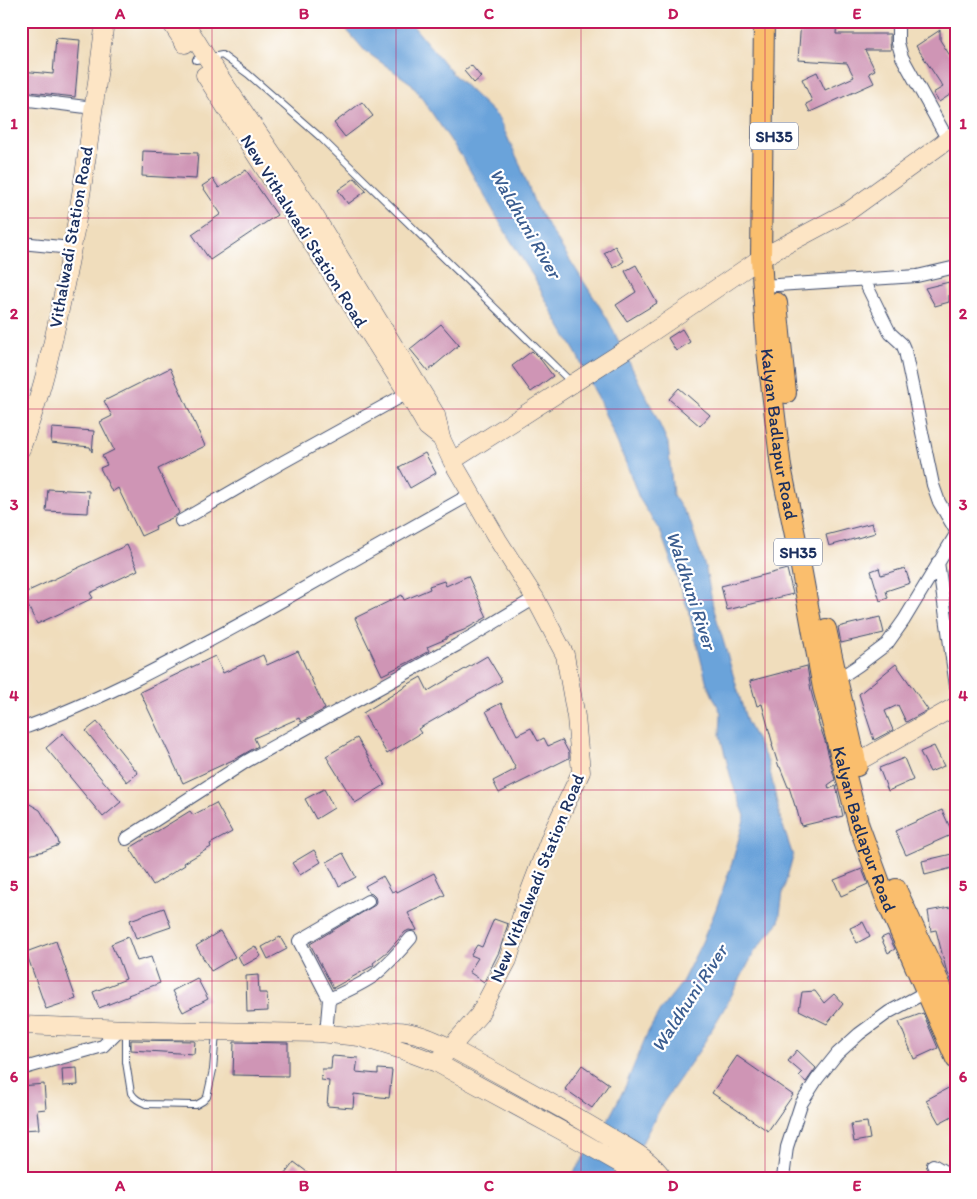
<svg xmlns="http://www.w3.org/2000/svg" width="977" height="1199" font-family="Itim,sans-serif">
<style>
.water{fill:#6ba3da;stroke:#43699c}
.building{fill:#cf95b5}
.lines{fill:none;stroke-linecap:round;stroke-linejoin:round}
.lane-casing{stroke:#3b496c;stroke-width:8}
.street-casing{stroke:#3b496c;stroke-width:14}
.secondary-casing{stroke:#3b496c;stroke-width:19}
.primary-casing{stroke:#3b496c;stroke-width:22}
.lane{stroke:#fff;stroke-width:6}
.street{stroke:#fff;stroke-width:12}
.secondary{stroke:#fde5c5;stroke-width:18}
.primary{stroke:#fabe6d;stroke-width:20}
.grid{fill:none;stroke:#c2185b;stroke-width:1;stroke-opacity:0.55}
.labels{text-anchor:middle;stroke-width:4.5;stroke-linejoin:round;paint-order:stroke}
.shield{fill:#fff;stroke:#5f6d8e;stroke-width:1}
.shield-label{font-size:16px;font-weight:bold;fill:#1b2f5e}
.street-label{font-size:18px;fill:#1b2f5e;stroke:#fff}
.water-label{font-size:19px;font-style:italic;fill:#3b5d90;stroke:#fff}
.neatline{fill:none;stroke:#c2185b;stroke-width:2}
.grid-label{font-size:16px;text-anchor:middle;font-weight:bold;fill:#c2185b}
</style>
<rect width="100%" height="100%" fill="#fff"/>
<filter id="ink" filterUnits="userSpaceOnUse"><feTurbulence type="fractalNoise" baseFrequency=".02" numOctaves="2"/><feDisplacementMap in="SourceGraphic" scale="10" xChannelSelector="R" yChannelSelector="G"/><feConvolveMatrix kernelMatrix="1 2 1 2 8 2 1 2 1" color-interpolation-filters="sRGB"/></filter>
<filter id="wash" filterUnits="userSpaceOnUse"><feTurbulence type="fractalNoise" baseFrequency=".0096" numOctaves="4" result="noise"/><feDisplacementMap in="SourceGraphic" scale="20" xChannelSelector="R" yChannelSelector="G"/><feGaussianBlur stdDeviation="1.12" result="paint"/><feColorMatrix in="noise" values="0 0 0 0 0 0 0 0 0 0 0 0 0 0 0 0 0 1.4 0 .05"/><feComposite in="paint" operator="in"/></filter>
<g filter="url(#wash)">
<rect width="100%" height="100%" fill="#f0ddbc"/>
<path class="water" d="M339,21H409L452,73L498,117L519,162L536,207L607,318L654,412L668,443L673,495L690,521L706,570L713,606L747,722L768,762L780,817L793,856L783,892L779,922L755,951L728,1002L699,1051L663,1103L642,1143L615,1178H569L574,1172L608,1120L625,1087L647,1034L661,1009L681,984L702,942L716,909L732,863L745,816L732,782L720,735L721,713L707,684L689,612L661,533L639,498L628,468L599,400L576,353L557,321L533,276L509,238L464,160L412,84L365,51Z"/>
<g id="blocks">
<path class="building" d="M801,21H837L836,34H890V43L891,50H865L875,70L869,73L874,83L810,112L806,104L812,101L802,79L817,72L825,90L854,77L847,63L798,60Z
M940,30V40L956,65V91L939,102L933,93L943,87L916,46Z
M56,38L80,40L75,97L21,91V71L53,74Z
M471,65L481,77L474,83L464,71Z
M362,102L373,116L345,137L334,123Z
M143,151L198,153L196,179L142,176Z
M246,170L277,215L210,260L192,234L221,214L202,186L213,179L219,188Z
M355,178L366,191L348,204L338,190Z
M615,246L624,261L614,268L604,253Z
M636,265L657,303L627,321L616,305L636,292L625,271Z
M949,282V302L935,306L925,288Z
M441,324L459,345L428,371L410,349Z
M682,329L690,342L676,351L668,338Z
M532,351L541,360L553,376L531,392L512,366Z
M170,368L205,446L158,469L179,513L174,517L155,526L156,529L141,536L118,488L112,492L100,468L107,465L102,456L114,450L100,422L112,416L104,401Z
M679,388L710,415L700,426L669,399Z
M52,428L94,431L92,452L90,447L51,443Z
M425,453L436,473L410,488L399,467Z
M48,489L89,491L88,513L46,511Z
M872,523L875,533L829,546L826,535Z
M127,545L138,570L90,593L93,598L37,624L22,594Z
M879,568L881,575L905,568L910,583L886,591L888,598L880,601L871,571Z
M787,569L793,594L727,610L721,586Z
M468,576L487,617L464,630L446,637V639L427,647L429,651L409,662L382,675L355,618L402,595L404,600L430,589L429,586L444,581L446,586Z
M880,617L884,633L841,643L838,627Z
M298,651L325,709L301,722L299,718L254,738L258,746L239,757L183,783L140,692L215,656L223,673L263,655L267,665Z
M487,656L502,681L418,729L421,733L387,754L363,713L405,687V686L421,677L428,691Z
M896,664L928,710L906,722L898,705L885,711L893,730L874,740L859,694Z
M807,666L811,691L819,721H818L825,741L835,780L828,785L829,789L836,786L843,816L801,826L796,806H795L789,787H788L780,767H779L772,745H773L762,704L757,706L750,681Z
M501,703L517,735L531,728L538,741L544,738L548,746L562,740L569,753V758L499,793L493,781L516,769L486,711Z
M97,722L138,773L127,782L86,731Z
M63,733L121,802L103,817L46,748Z
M357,738L385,785L355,803L326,756Z
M934,746L944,766L930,772L920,752Z
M904,758L913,780L888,791L879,768Z
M324,789L334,808L316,819L305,799Z
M21,799L40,810L58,840L59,845L44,851L21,857Z
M216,803L232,832L210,844L211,847L184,863L185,865L153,885L130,848L190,811L193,815Z
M942,810L953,834L906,855L895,831Z
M314,850L321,862L300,875L292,863Z
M343,853L356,877L339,886L327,862Z
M956,853V867L925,875L922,861Z
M862,869L868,884L841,896L834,880Z
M434,873L445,895L408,913L417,930L415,931L409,930L405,932L388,951L373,963L374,965L333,988L310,944L375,905L376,901L375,897L372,894L369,893L365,886L383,876L392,892L396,890L397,892Z
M956,906V990L946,969L936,930L931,931L928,911Z
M164,908L171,927L136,939L130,920Z
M494,919L508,924L499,952L484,982L469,972L478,958L471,955L477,945L482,947Z
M863,922L870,936L857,943L850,928Z
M220,931L235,957L211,971L196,946Z
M888,935L895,949L888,953L881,938Z
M128,937L137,961L151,957L160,983L128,995L129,996L99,1008L93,992L126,979L118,957L117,958L111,944Z
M280,937L287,949L268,959L262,947Z
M56,941L76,999L46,1009L26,952Z
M255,946L261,956L243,966L238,956Z
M258,975L259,993H267L268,1011L247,1012L246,976Z
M197,978L208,999L183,1012L172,991Z
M815,991L824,1003L834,994L843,1004L827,1024L799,1010L802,992Z
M923,1013L938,1048L914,1059L899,1022Z
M131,1040L195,1041L194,1054L131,1050Z
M234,1042L288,1043V1076L233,1075Z
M797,1050L816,1068L806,1082L799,1076L802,1073L788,1061Z
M332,1056L358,1058L356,1072L378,1074V1069L392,1070L389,1098L354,1094L353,1108L327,1106L329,1081L321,1080L322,1069H331Z
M737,1056L793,1095L768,1131L712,1093Z
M582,1065L609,1084L592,1108L565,1089Z
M77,1068L78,1085L63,1086L62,1069Z
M44,1084L46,1109L37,1110L39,1129L21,1130V1086Z
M952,1086L956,1094V1114L939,1123L926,1100Z
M867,1122L870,1139L854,1142L851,1124Z
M294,1162L315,1178H282Z"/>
</g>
</g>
<g filter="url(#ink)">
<use href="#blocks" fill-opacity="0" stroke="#3b496c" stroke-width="1"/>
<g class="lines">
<defs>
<path id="lane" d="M196,60L222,55L248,74L320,137L571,382
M126,1031V1062L131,1093C135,1099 139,1101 146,1104L192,1105H196L203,1101L207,1097L213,1070L216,1033"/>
<path id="street" d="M898,21V43L902,57L948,140
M21,99L94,108
M21,243L71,248
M864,280L890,333L902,344L905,351L933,485L939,502L956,531
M762,286L917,276L956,267
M181,521L283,462L413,390
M938,562L956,686
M832,683L859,665L887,644L904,620L956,534
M21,729C102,700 178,658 253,617C326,576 398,535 471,494
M126,839L247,761L457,645L535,598
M329,999C345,992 361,985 375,975C388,964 400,951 411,938
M326,1034L329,999L299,941L368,901
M21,1069L103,1046L120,1029
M933,1165L945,1172L949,1178
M783,1178L787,1147L801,1104L817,1079L837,1054L859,1034L889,1012L926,992L931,990"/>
<path id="secondary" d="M170,21L185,44
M184,21L207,58L311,210L436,415L441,438L452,461L498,540L535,598L565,655L576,717L581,772L552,833L526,901L508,960L479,1015L437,1063
M205,75L408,394L427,427L441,438
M21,449C30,423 40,396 46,370C75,255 90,138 105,21
M452,461L636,343L761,258L849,211L956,134
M845,769L956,706
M21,1025L156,1030L320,1033L359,1037L405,1051L437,1063L575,1138L645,1178
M362,1036C372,1035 384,1031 394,1031C413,1030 434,1040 451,1048C504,1077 557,1105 608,1136C628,1148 650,1158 663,1178"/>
<g id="primary">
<path id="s1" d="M764,21L761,258L767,350L781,467L796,540L823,688L859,826L887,902L956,1059"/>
<path d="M777,303L786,393"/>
<path d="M826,629L837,679L857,766"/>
<path d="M896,889L956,1019"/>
</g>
</defs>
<use href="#lane" class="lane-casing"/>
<use href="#street" class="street-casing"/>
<use href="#secondary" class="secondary-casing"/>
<use href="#primary" class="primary-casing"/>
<use href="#lane" class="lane"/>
<use href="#street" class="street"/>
<use href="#secondary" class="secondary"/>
<use href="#primary" class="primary"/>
</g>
</g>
<path class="grid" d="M212,21V1178M396,21V1178M581,21V1178M765,21V1178M21,218H956M21,409H956M21,600H956M21,790H956M21,981H956"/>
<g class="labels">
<g class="shield">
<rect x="750" y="122.5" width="48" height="27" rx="4"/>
<rect x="774" y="538.5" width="48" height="27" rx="4"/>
</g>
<g class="shield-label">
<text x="774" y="142">SH35</text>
<text x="798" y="558">SH35</text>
</g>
<g class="street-label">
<text transform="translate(304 231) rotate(58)" y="6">New Vithalwadi Station Road</text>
<text transform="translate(71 237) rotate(-80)" y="6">Vithalwadi Station Road</text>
<text dy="6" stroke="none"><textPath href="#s1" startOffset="414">Kalyan Badlapur Road</textPath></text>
<text dy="6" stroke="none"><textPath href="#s1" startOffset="819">Kalyan Badlapur Road</textPath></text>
<text transform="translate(537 878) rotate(-68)" y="6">New Vithalwadi Station Road</text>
</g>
<g class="water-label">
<text transform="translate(526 223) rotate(60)" y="7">Waldhuni River</text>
<text transform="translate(692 590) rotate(72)" y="7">Waldhuni River</text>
<text transform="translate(689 998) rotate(-57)" y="7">Waldhuni River</text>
</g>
</g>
<rect width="977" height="1199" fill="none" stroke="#fff" stroke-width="55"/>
<rect x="28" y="28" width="922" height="1144" class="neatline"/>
<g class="grid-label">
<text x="120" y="19">A</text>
<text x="304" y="19">B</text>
<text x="489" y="19">C</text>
<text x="673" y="19">D</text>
<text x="857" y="19">E</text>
<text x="14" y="129">1</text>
<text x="963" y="129">1</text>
<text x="14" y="319">2</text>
<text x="963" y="319">2</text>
<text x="14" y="510">3</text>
<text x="963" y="510">3</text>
<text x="14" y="701">4</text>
<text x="963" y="701">4</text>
<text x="14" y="891">5</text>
<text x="963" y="891">5</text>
<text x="14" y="1082">6</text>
<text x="963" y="1082">6</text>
<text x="120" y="1191">A</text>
<text x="304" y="1191">B</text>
<text x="489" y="1191">C</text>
<text x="673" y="1191">D</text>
<text x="857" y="1191">E</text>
</g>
</svg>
